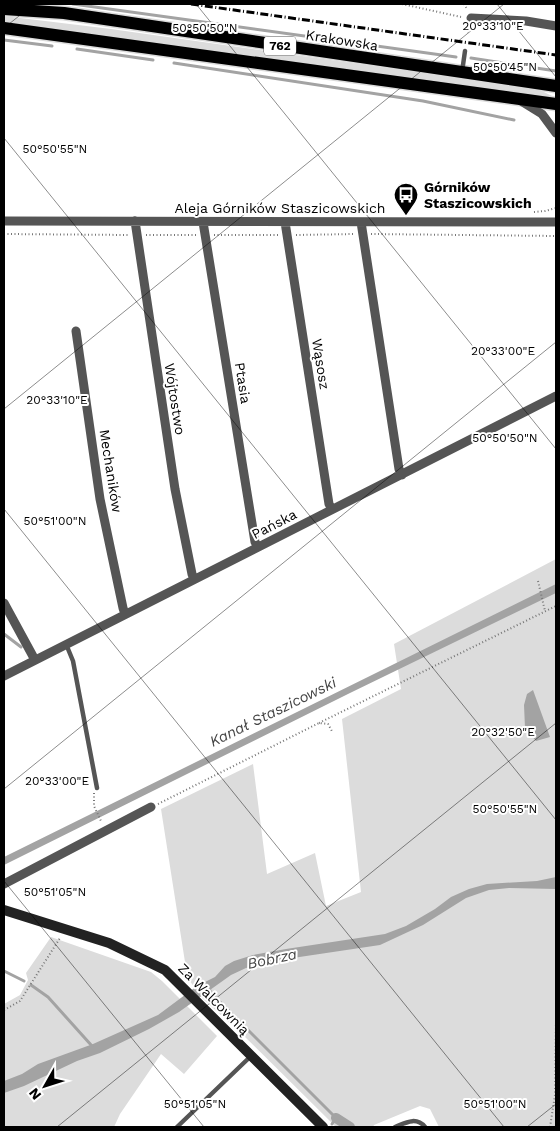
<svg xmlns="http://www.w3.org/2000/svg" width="560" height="1131" font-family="'Work Sans',sans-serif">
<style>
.green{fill:#dcdcdc}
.water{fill:#a3a3a3}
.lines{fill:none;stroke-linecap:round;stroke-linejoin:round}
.stream{stroke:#a3a3a3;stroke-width:3}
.canal{stroke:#a3a3a3;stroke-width:10}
.primary-casing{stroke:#dbdbdb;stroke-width:15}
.path{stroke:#777;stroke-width:2;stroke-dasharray:1 2.5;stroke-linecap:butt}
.service{stroke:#555;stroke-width:4.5}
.minor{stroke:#555;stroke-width:9}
.secondary{stroke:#222;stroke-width:10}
.primary{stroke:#000;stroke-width:12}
.rail{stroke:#000;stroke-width:3;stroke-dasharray:8 2.5 1 2.5;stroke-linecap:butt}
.ticks{fill:none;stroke:#000;stroke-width:1;stroke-opacity:0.45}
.labels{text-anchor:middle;stroke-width:4;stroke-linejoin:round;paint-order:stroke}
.shield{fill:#fff;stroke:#4c4c4c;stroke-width:1}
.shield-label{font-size:12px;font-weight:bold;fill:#000}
.street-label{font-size:14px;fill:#000;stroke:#fff}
.poi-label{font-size:14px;font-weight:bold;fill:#000;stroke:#fff;text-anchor:start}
.water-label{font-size:15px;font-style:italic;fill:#444;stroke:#fff}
.ticks-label{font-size:12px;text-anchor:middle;fill:#000;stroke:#fff;stroke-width:4;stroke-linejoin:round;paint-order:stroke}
</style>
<rect width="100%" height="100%" fill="#fff"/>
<path class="green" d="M4,16L111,29L529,88L542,91L556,98L4,22Z
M556,559V1127H439L430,1109L420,1106L374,1125L373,1127H336L242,1034L203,999L181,969L185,962L161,809L253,764L267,874L315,853L326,906L361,892L342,719L401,689L394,644Z
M51,937L151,972L162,981L217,1036L184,1074L161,1054L120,1114L114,1127H4V1004L20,995L28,980L26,973Z"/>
<path class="water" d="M556,584V593L350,693L4,865V857Z
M533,690L550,737L536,741L525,728L524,705L527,694Z
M556,877V889L509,888L489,890L466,898L423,925L380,945L286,959L246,968L231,975L179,1012L149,1029L100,1053L77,1061L24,1086L4,1093V1081L22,1074L38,1064L93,1044L158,1015L197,986L215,977L225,966L234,961L253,955L286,949L385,934L406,926L435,909L451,897L469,889L487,884L537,881Z"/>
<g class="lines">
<path class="stream" d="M73,4L456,57
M4,40L52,46
M77,49L153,60
M471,58L556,71
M174,63L423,101L514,120
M4,634L21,647
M4,971L24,981
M31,985L48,997L92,1046
M209,988L211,993L336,1118L332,1124"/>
<path class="canal" d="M336,1118L350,1127"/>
<defs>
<path id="primary" d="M4,9L64,13L556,86
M4,28L556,104"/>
</defs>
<use href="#primary" class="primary-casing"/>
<path class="path" d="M402,4L461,17
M464,4L467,9
M534,212L545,211L556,208
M4,234L129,235
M371,234L556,236
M146,235H196
M214,235H279
M296,235L354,234
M538,581L545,611
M319,723L556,606
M94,793V806L101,821
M158,804L319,723L328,724L333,733
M4,1010L20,1001L60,938
M550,1127L555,1095L556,1019"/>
<path class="service" d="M468,30L471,18
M462,72L465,51
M66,644L73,661L97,788
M177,1127L251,1056
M395,1127C405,1123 416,1116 425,1127"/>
<path class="minor" d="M471,18L526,21L556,26
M521,101L542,114L556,133
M4,221L556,222
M135,221L175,489L192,574L194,579
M203,222L255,542L258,547
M285,222L329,504L332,509
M361,222L399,469L402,475
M76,331L100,499L123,608L125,614
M4,603L35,660
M4,676L556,396
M4,884L151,807"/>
<path class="secondary" d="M4,910L109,943L165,970L323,1127"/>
<use href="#primary" class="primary"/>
<path class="rail" d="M191,4L556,55"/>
</g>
<path class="ticks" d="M196,4L556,449M497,4L556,77M4,28L34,4M4,138L556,820M4,409L504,4M4,509L504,1127M4,789L556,342M4,881L204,1127M57,1127L556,723M527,1127L556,1104"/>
<defs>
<symbol id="bus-pin" viewBox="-11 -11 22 30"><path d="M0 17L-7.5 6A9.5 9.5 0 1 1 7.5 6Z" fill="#000" stroke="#fff"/><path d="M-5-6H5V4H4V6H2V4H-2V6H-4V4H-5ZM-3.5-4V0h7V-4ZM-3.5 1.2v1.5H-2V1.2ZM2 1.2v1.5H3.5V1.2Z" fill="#fff"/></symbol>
</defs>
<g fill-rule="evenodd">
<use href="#bus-pin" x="392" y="181" width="28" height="38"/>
</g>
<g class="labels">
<rect class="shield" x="264" y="36.5" width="32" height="19" rx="4"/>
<g class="shield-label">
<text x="280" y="50">762</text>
</g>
<g class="street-label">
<text transform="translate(342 40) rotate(9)" y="5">Krakowska</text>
<text x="280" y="213">Aleja Górników Staszicowskich</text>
<text transform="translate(321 364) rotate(81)" y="5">Wąsosz</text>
<text transform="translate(243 383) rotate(81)" y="5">Ptasia</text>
<text transform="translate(175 399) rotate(81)" y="5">Wójtostwo</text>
<text transform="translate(111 471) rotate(81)" y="5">Mechaników</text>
<text transform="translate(274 524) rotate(-27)" y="5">Pańska</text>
<text transform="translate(214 999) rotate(45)" y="5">Za Walcownią</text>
</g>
<g class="poi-label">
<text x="424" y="192">Górników<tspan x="424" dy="16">Staszicowskich</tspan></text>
</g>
<g class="water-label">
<text transform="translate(273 712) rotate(-26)" y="5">Kanał Staszicowski</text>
<text transform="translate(272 959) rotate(-12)" y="5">Bobrza</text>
</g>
</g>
<g class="ticks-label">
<text x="493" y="30">20°33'10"E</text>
<text x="205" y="32">50°50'50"N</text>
<text x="505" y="71">50°50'45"N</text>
<text x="55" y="153">50°50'55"N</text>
<text x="503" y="355">20°33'00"E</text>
<text x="57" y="404">20°33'10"E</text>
<text x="505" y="442">50°50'50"N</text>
<text x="55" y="525">50°51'00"N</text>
<text x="503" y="736">20°32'50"E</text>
<text x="57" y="785">20°33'00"E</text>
<text x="505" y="813">50°50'55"N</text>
<text x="55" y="896">50°51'05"N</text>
<text x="195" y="1108">50°51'05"N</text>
<text x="495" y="1108">50°51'00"N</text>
</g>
<rect width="560" height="1131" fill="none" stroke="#000000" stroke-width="10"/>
<g transform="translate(45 1086) rotate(231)" stroke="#ffffff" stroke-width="4" paint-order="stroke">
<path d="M0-4L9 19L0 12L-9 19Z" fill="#000000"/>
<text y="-8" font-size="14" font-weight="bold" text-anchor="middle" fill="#000000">N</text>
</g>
</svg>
